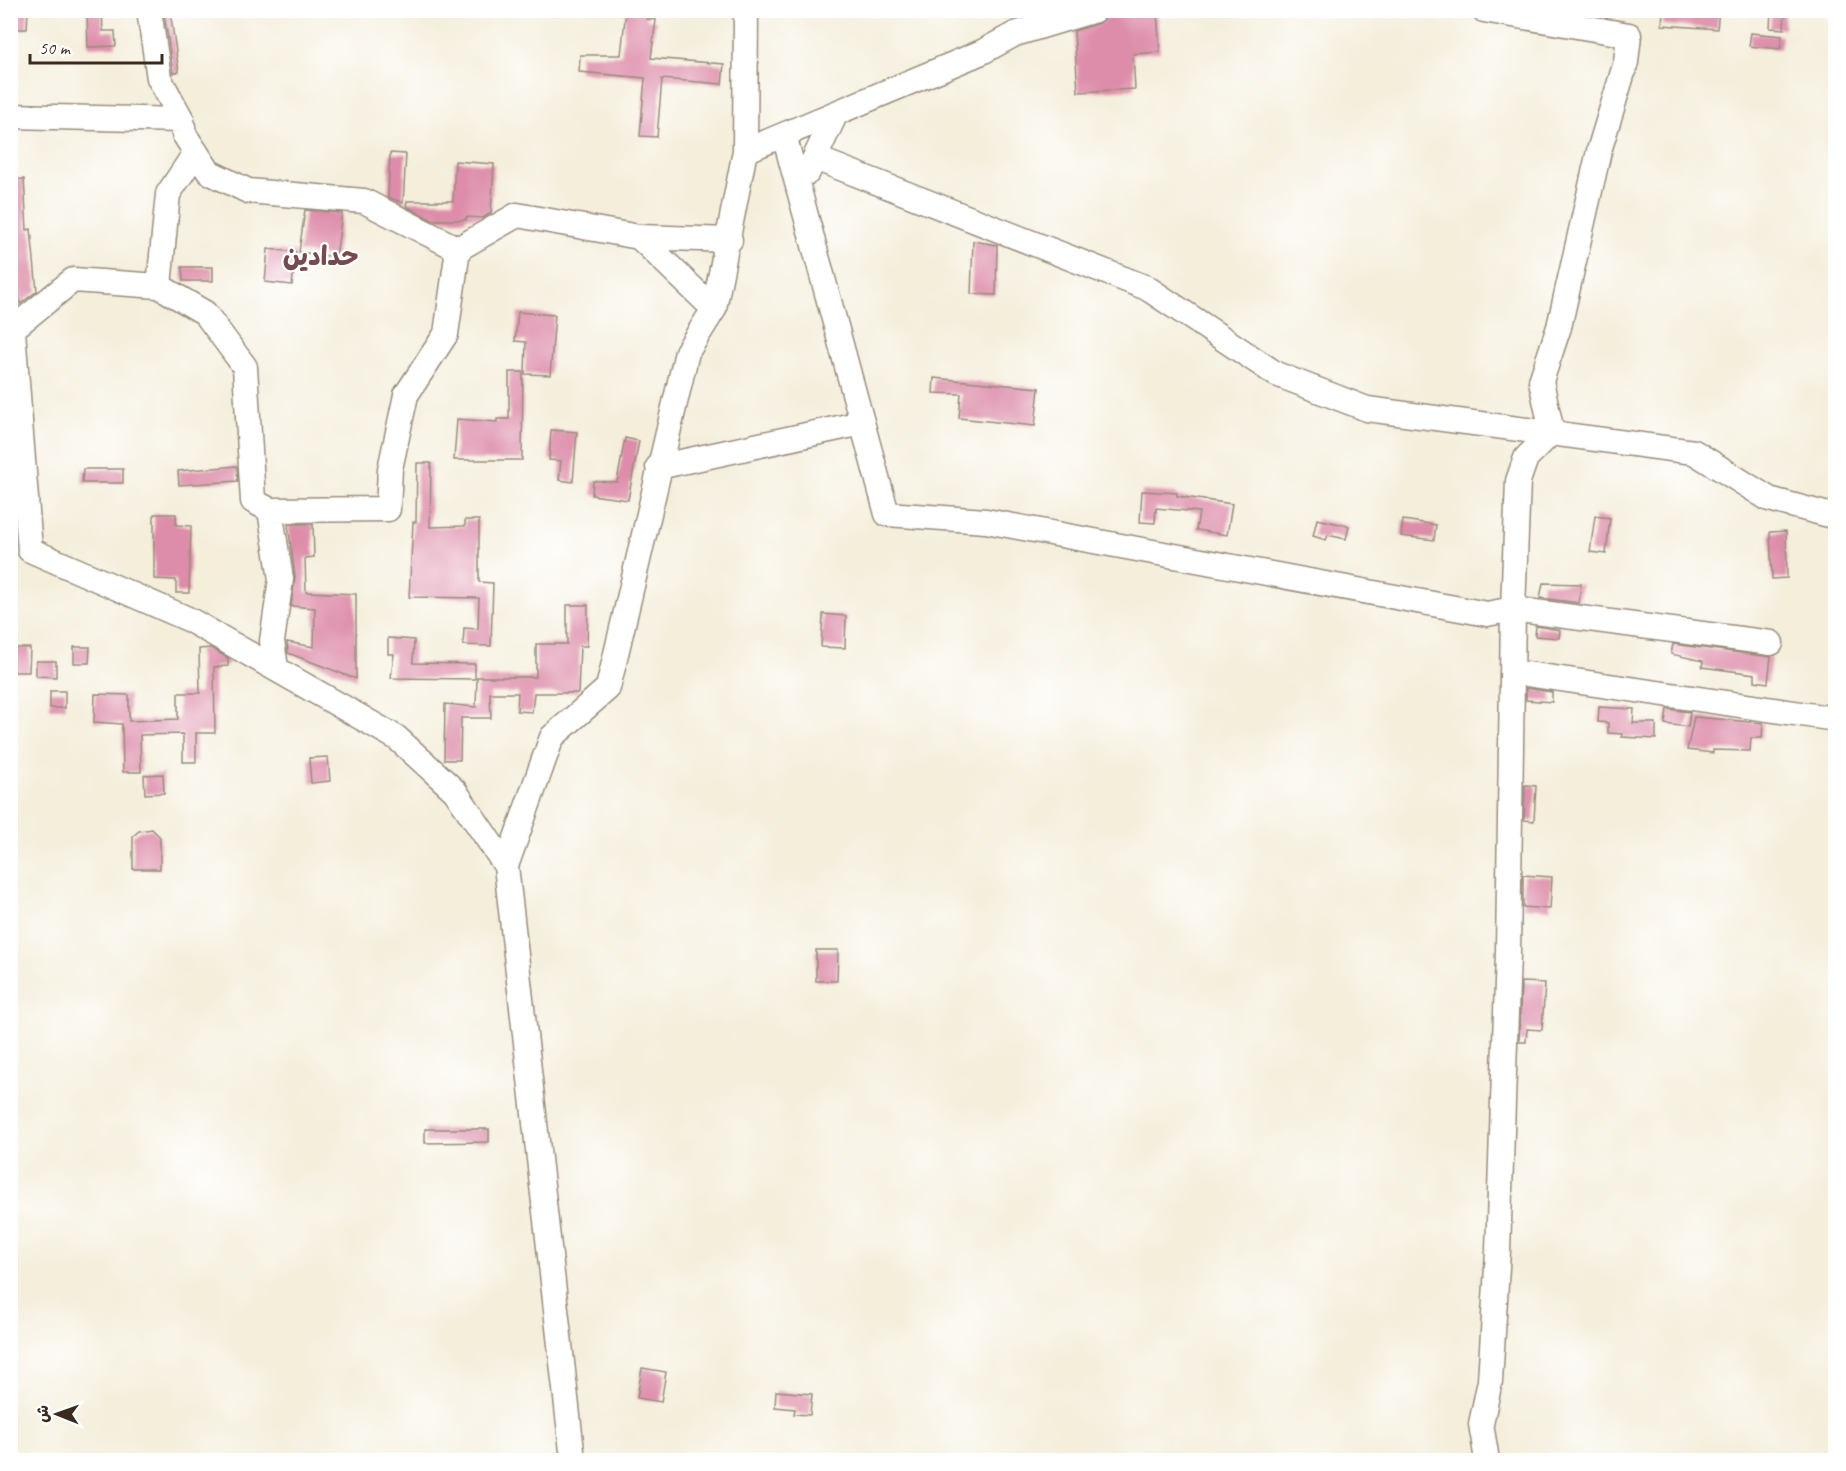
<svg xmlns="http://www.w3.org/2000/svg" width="1846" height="1471" font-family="Caveat,'Playpen Sans Arabic',sans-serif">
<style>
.building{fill:#dd8ca9}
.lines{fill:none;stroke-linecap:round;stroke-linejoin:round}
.minor-casing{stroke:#988c7c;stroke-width:27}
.minor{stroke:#fff;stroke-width:24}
.labels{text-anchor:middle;stroke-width:4.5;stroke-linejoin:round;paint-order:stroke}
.quarter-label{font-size:27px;font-weight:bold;fill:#744c4f;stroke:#fff}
</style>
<rect width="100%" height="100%" fill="#fff"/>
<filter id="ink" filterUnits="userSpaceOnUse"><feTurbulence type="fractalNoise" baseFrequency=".0167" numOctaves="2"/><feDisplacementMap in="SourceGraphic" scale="12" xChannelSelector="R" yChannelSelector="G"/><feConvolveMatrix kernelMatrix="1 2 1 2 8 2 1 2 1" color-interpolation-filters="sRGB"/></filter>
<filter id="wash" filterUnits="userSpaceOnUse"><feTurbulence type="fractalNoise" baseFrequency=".008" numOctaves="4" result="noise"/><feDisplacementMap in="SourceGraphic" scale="24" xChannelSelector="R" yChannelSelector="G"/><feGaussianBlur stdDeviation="1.35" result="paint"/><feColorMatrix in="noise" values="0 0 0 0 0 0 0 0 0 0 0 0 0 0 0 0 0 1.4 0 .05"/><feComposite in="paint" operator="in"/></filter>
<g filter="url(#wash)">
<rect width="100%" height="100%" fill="#f4eedb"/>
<g id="blocks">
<path class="building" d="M14,10H28L27,29H13Z
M87,10H102L103,31H115L116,46L88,47Z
M626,10H648L647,19L656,20L651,58L724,64L722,84L662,79L657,137L640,136L645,78L579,72L580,55H621Z
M1663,10H1719L1717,29L1662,25Z
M1771,10H1785L1784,29L1770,28Z
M170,11L179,72L173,73L164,12Z
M1157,12L1160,52L1133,54L1135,89L1078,92L1074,31L1100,23L1108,15Z
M1751,33L1782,36L1780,49L1749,46Z
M390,153L406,154L403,203L388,197Z
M455,161L494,164L491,213L483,218L466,217V220H432L406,206L407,201H453Z
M24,179L27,230L31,229L37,291L20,304L11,180Z
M305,210L342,213L336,257L299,252Z
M973,241L997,245L996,295L971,294Z
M268,249L296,252L292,285L265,282Z
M182,267H213V281H183Z
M518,312L555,315L550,375L525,374L526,342L515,341Z
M509,372H523L522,460H454L457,419L497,422V419H509Z
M934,378L1039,388L1035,426L959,418L961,394L933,393Z
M551,430L577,432L573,482L559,480L561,461L549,460Z
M625,438L639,441L628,500L592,495L593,481L617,482Z
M417,463H431L430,527L465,526V520H479V582L493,583L491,646L463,645L464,628L478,629L479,598L409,597L413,522H416Z
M237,466L238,481L179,485L178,471Z
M83,469H123V483H82Z
M1142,491L1177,493V496L1232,504L1227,535L1196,530L1199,512L1156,508L1155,523L1140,522Z
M154,514H176V525L191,526L189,593H176V580L154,579Z
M1595,516L1610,518L1606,554L1590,552Z
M1317,519L1349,526L1346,539L1328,535L1326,540L1313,536Z
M1403,520L1436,525L1434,540L1401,536Z
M288,524H313L314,557L305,558L306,592L356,594V679L288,653L287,642L314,647L315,608L291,606L295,577Z
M1786,531L1787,578L1772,579L1770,532Z
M1543,583L1581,584L1579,603L1540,598Z
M567,605H588L587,646H580L578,693H534L532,712L517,711L518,693H490L491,718H461L460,760H444L445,704L476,707L477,677H536V644H567Z
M823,614L846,616L845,648L821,647Z
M1536,626L1560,630L1559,638L1535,636Z
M388,638L414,640L413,663L475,664V679L391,678L394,654H388Z
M1673,644L1771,657L1768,683L1755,681V674L1702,667L1703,661L1671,654Z
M74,647H90L89,663H74Z
M10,648H30L29,672H10Z
M211,648L228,658V666L214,667L215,733H196V762H183V734L140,735L141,772H123L122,724L94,722L95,694L129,695V721L178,719V693H200L199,649Z
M36,661H56V677L36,676Z
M1526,688L1552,692V702L1526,700Z
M50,691H65V708H50Z
M1599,707L1634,709L1633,723H1656V739L1622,737L1623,734L1608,733V723L1598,722Z
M1667,709L1690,712L1688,727L1665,724Z
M1694,717L1763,723L1762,738H1751L1750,751L1713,750V753L1687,750Z
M328,757L330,781L311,783L309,758Z
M163,774L164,793L145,794L144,775Z
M1525,785L1536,786L1534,821L1524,820Z
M152,829L160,837V869H133V836L139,831Z
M1523,875L1552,877L1550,909L1523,907Z
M816,950H838L837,981H816Z
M1521,982L1545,983L1542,1030L1527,1029L1526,1042H1519Z
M425,1129H489V1142L425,1143Z
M642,1368L666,1372L661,1402L637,1398Z
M776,1391L812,1394L810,1415L794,1414L795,1409L775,1407Z"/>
</g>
</g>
<g filter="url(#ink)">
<use href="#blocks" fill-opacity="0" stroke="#988c7c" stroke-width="1.5"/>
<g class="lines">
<defs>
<path id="minor" d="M149,10L159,78L182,120L184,134L209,172L248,191L364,201L458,249L517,215L639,237L730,240
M1484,10L1629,35L1626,62L1599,151L1559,327L1541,381L1552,432
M10,116L182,120
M784,135L887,514L986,521L1487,614L1513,609L1771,643
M745,151L982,52L1015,34L1095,10
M815,158L1147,288L1276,374L1367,409L1694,452L1769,499L1836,517
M808,172L836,113
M639,237L714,309
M159,286L168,194L196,152
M10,331L73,280L159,286L205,313L245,367L253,501L270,510L388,509L390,469L406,395L446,334L458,249
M13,331L30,550L188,619L397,738L455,791L506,866L573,1460
M658,467L862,423
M270,510L281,579L272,641L276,668
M1512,672L1836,719
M506,866L552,737L608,688L687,352L714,309L745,151L746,10
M1487,1460L1481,1424L1490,1381L1498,1251L1508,953L1513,609L1518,481L1526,458L1552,432"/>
</defs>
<use href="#minor" class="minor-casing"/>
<use href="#minor" class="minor"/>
</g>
</g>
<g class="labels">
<g class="quarter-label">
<text x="320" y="265">حدادين</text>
</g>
</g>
<rect width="1846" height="1471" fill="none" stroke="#fff" stroke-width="36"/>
<g transform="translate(57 1414) rotate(271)" stroke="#ffffff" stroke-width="4.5" paint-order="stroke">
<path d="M0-4.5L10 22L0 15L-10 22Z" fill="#3b2a1e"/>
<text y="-9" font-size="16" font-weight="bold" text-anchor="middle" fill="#3b2a1e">ش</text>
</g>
<path d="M30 54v9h132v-9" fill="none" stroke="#3b2a1e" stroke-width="3"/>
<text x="39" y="54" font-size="18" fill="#3b2a1e" stroke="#ffffff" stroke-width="4.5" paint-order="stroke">50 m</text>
</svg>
